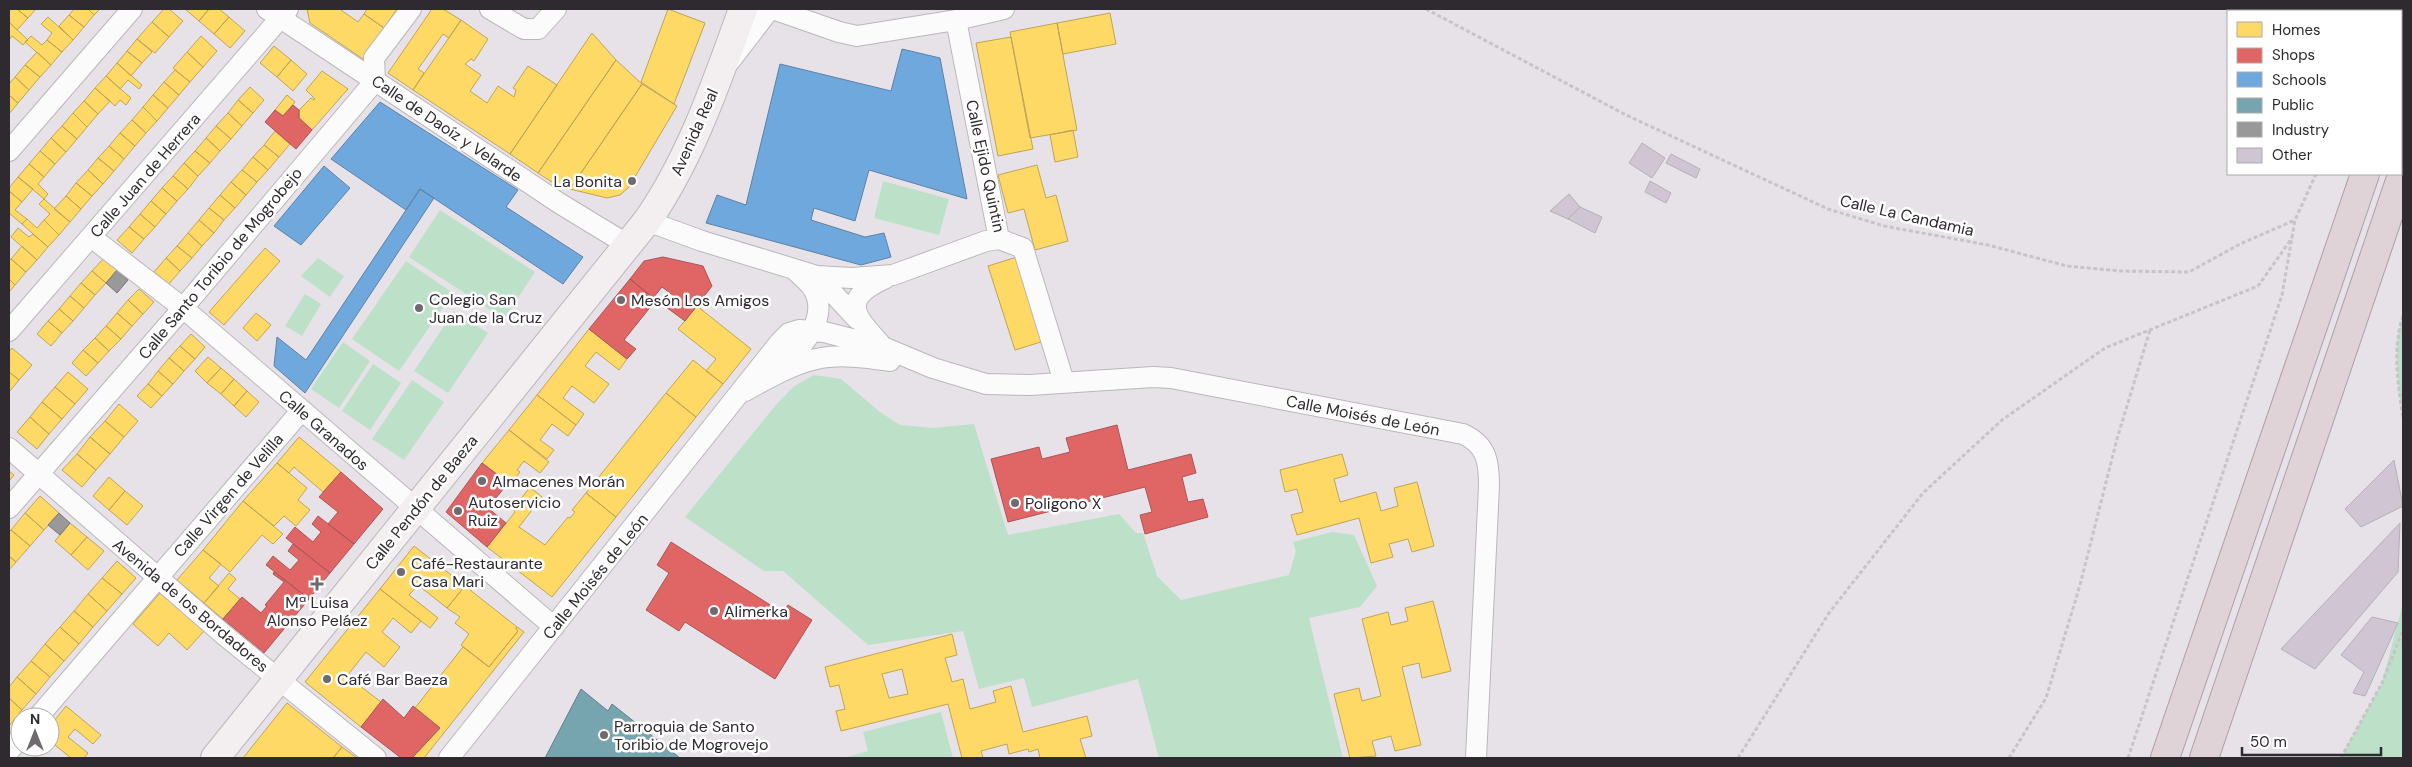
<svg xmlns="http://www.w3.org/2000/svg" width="2412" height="767" font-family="'DM Sans',sans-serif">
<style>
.green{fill:#bde0c9}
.homes{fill:#ffd966;stroke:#c0a456;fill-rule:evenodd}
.shops{fill:#e06666;stroke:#ab5456}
.schools{fill:#6fa8dc;stroke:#5c82a8}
.public{fill:#76a5af;stroke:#608089}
.industry{fill:#999;stroke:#797879}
.building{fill:#d0c5d3;stroke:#b4b0b5}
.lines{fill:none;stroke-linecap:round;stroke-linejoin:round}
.street-casing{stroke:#bab7bb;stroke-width:22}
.secondary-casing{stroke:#bab7bb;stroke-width:30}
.highway-casing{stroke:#ae9fa6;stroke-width:30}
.path{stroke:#c6c4c7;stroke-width:3;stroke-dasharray:4 2.5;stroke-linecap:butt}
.street{stroke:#fbfbfc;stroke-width:20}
.secondary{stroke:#f3eff0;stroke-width:28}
.highway{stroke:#dfd3d7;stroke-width:28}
.poi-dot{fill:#6f6a70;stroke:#fff;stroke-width:2}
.labels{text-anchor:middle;stroke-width:5;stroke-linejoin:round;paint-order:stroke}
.street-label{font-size:16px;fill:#2e2a2f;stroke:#fff}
.poi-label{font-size:16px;fill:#2e2a2f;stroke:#fff;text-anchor:start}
</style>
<rect width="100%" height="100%" fill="#e7e2e8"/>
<path class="green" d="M883,181L949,199L939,235L874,218Z
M440,210L535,272L504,319L409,257Z
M318,258L344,276L330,297L301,276Z
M406,261L453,293L399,371L352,339Z
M305,294L321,304L302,336L285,326Z
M454,311L488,333L448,393L414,371Z
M2403,316V418C2398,385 2392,348 2403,316Z
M343,342L370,361L339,408L311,389Z
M373,364L401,383L370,430L342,411Z
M814,375L841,379L880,412L900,425L933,428L974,424L1008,535L1119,514L1136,533H1143L1157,576L1181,600L1289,575L1296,551L1293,542L1332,532L1354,535L1377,586L1360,607L1309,618L1343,758H1159L1138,679L1032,707L1024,678L979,689L963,631L868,645L783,571H764L685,517L775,406L793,387Z
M412,380L444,402L404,460L372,439Z
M2403,603V758H2341L2382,683Z
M941,712L953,758H844L868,751L863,732Z"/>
<path class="homes" d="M9,9H17L28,18L17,30L9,22Z
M17,9H36L28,18Z
M74,9H88L94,15L84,27L69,15Z
M88,9H100L94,15Z
M164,9H169L183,21L169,37L152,22Z
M185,9H209L199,21Z
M209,9H219L229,17L214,34L199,21Z
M307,9H343L341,10L358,22L364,14L384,28L363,59L310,23Z
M367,9H397L384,28L364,14Z
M432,9H443L461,20L449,38L443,34L418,69L424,73L413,90L388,73Z
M668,9L705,23L674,104L641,82Z
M1110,13L1116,44L1063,54L1057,23Z
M69,15L84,27L73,40L59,26Z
M48,17L73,40L62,52L47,40L52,33L41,24Z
M229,17L245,31L230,48L214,34Z
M461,20L488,39L474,61L471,59L465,64L481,75L470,91L487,103L498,86L514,97L516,90L513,88L528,66L557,85L510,154L413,90Z
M9,22L28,40L23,45L12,36L9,40Z
M152,22L169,37L155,53L137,39Z
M1057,23L1077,130L1030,138L1010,32Z
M592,33L616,60L538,173L510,154Z
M31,36L42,45L47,40L62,52L51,65L25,42Z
M201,36L217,51L203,67L187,52Z
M1011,37L1033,149L998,156L976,43Z
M137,39L152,52L142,63L127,51Z
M274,46L291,60L277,77L260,63Z
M127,51L142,63L131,76L117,63Z
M37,52L51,65L40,77L25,65Z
M187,52L203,67L190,82L173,68Z
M291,60L307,74L293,91L277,77Z
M616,60L642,84L570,189L558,186L538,173Z
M117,63L142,85L139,89L128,80L120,89L106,76Z
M25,65L40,77L29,90L15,77Z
M175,70L190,82L179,95L164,82Z
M322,71L348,89L312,130L299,118V110L311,98L314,100L315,99L306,90Z
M106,76L131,98L126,105L120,100L115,106L95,88Z
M15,77L29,90L18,103L9,95V84Z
M164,82L179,95L168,108L153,95Z
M642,84L677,106L629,187L620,195L607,198L570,189Z
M250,87L264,100L253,113L238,100Z
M95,88L110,101L98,114L84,101Z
M9,95L18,103L9,114Z
M153,95L168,108L157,121L143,107Z
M287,95L295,102L283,116L275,110Z
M238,100L253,113L242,126L228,113Z
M84,101L98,114L87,127L73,113Z
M143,107L157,121L146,133L132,120Z
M73,113L87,127L77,139L62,126Z
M228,113L242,126L231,139L216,126Z
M132,120L146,133L135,146L120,133Z
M62,126L77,139L66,152L51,138Z
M216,126L231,139L220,151L206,138Z
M1073,130L1078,157L1055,162L1050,135Z
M275,131L290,144L279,157L264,145Z
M120,133L135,146L124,159L109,146Z
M51,138L66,152L55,164L40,151Z
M206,138L220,151L210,163L195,151Z
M264,145L279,157L268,170L253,157Z
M109,146L124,159L114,171L98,158Z
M40,151L55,164L44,177L29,164Z
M195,151L210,163L198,176L184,163Z
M253,157L268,170L257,182L242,170Z
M98,158L114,171L103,184L88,170Z
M184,163L198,176L188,189L173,176Z
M29,164L44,177L38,184L48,194L44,199L18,177Z
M1037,165L1046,198L1056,195L1068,241L1035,250L1024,209L1008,213L998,175Z
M88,170L103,184L92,196L76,183Z
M242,170L257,182L246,195L231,182Z
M173,176L188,189L177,201L162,188Z
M18,177L33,189L22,202L9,191V188Z
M231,182L246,195L235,208L220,195Z
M76,183L92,196L81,209L66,196Z
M162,188L177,201L166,214L151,201Z
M9,191L22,202L15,210L27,219L22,224L9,213Z
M220,195L235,208L224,220L209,208Z
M66,196L81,209L70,222L54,209Z
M44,199L70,222L59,235L44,220L50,214L39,204Z
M151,201L166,214L155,227L140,214Z
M209,208L224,220L214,233L199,220Z
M140,214L155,227L144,239L129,227Z
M27,219L37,228L44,220L59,235L48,247L22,224Z
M199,220L214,233L202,246L188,233Z
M129,227L144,239L132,253L117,240Z
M18,228L29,237L33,234L48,247L37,260L11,237Z
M188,233L202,246L192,258L177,246Z
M22,246L37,260L26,272L11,259Z
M177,246L192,258L180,271L166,258Z
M265,248L280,261L224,325L209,312Z
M1017,257L1044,341L1015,350L988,266Z
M104,258L117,270L106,283L92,271Z
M166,258L180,271L169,284L154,272Z
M11,259L26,272L15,285L9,279V261Z
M92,271L106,283L95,295L81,283Z
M9,279L15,285L9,292Z
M81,283L95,295L84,308L70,296Z
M139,289L154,302L143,314L128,300Z
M70,296L84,308L73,321L59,309Z
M128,300L143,314L132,326L117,313Z
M697,306L751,349L723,384L706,371L716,359L678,329Z
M59,309L73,321L62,333L48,321Z
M117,313L132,326L121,339L106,326Z
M256,313L271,325L257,341L243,328Z
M48,321L62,333L51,346L37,334Z
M106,326L121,339L109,351L95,338Z
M589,329L627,359L619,370L596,352L585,366L609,384L594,403L572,386L563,398L584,414L576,425L537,395Z
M191,334L205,347L195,359L180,346Z
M95,338L109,351L98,363L83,350Z
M180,346L195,359L184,371L169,358Z
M12,348L32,365L19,380L9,372V352Z
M83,350L98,363L86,376L72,363Z
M208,357L221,368L207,383L195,371Z
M169,358L184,371L173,384L158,371Z
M693,360L723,384L696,417L666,393Z
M221,368L234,379L221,394L207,383Z
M158,371L173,384L162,396L148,384Z
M9,372L19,380L9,392Z
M68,372L88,389L75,404L55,387Z
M234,379L247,391L234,406L221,394Z
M148,384L162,396L151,408L137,396Z
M55,387L75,404L62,419L42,402Z
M247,391L259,402L246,417L234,406Z
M666,393L696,417L616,517L586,493Z
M537,395L576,425L568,436L552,424L540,440L554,450L547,459L509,430Z
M42,402L62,419L49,434L30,417Z
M119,404L138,421L124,437L105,421Z
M30,417L49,434L37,449L17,432Z
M105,421L124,437L110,454L90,437Z
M509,430L549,462L540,473L524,461L517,470L520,472L511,484L482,463Z
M90,437L110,454L96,470L77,454Z
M299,437L341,472L323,492L294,467L289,473L277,463Z
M77,454L96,470L82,487L62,470Z
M1342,454L1348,475L1334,479L1340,502L1376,492L1381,511L1398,506L1394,488L1417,482L1434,546L1412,552L1408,539L1389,544L1393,557L1371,563L1359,518L1297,535L1291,515L1303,512L1297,489L1285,492L1280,470Z
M277,463L307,488L298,500L310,510L296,526L284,516L274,526L243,501Z
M9,471L14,475L9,481Z
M109,477L125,491L109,510L93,496Z
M530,487L542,497L519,527L545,545L568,517L570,518L575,512L572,510L586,493L616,517L552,597L487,547L515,512L513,509Z
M125,491L143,506L127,525L109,510Z
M40,496L59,513L44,530L25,513Z
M243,501L283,534L273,544L262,535L230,572L203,550Z
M25,513L44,530L30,546L11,530Z
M70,523L87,537L71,555L55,541Z
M11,530L30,546L16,562L9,556V532Z
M87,537L104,551L88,570L71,555Z
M414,546L465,586L447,608L418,585L409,595L438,618L430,628L380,589Z
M203,550L221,564L209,578L219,586L204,603L177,580Z
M9,556L16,562L9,570Z
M117,561L136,578L122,594L102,578Z
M229,573L236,579L228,589L240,599L223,619L204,603Z
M102,578L122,594L107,611L88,594Z
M465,586L517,627L516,629L518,631L489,667L461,645L469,634L455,623L460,617L447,608Z
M380,589L421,621L411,633L393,618L382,632L400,647L384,667L366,652L347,676L381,702L361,727L305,682Z
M160,593L204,631L187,650L169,633L158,646L133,624Z
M88,594L107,611L93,627L74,611Z
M1433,601L1451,671L1422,678L1419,663L1402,667L1421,745L1395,751L1391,736L1372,741L1376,756L1350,758L1334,694L1359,688L1362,701L1381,696L1362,619L1388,612L1391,625L1408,621L1405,608Z
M74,611L93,627L79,644L60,627Z
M60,627L79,644L64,661L45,644Z
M517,627L524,632L424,758H412L440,728L415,708L463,647L489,667L518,631L516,629Z
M952,634L957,655L945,658L952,682L963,679L970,709L996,702L993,691L1011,686L1023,732L1087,716L1092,736L1080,739L1086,758H1040L1038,749L1029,752L1028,749L1009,754L1007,744L981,751L983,758H962L948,704L841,731L836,711L845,709L839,685L830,687L825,667ZM902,669L908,694L889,698L882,674Z
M45,644L64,661L50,677L31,661Z
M31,661L50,677L36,694L17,677Z
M17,677L36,694L22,710L9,698V687Z
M9,698L22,710L9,726Z
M287,703L342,747L333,758H243Z
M66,706L101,735L93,744L75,729L68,737L88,753L84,758H71L50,741V726Z
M342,747L357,758H333Z"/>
<path class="shops" d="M293,105L299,110V118L312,130L296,149L265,122L275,110L283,116Z
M663,257L703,266L712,286L685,321L666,307L674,296L662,287L653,298L630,279L644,261Z
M630,279L656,300L624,340L636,349L627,359L589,329Z
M1117,425L1128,470L1191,454L1196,473L1182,477L1188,502L1203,499L1208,517L1145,534L1140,515L1152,512L1145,487L1008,522L991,459L1039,447L1042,459L1070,452L1066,438Z
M482,463L508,483L488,508L506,523L487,547L446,512Z
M341,472L383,509L354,544L328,524L338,512L319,497Z
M318,516L354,544L330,573L286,538L295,527L313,542L321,532L312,524Z
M671,542L783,613L788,605L812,620L775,679L685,622L679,631L646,610L669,573L657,565Z
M293,544L330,573L309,599L266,565L273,556L290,570L299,560L288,551Z
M274,572L309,599L264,653L223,619L242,597L261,613L267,606L265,605L284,582L273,574Z
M383,699L404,718L413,706L440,728L412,758H401L361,727Z"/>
<path class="schools" d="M902,49L940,58L967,199L869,170L855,221L814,208L811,220L865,237L884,233L891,257L861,265L706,223L717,195L746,205L780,64L891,91Z
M380,102L518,190L506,207L583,257L563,284L420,189L406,210L331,159Z
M324,166L350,188L301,245L274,226Z
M420,189L434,198L305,393L274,366L277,337L306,360Z"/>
<path class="public" d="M581,689L608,711L612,704L680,758H545Z"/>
<path class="industry" d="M117,270L128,280L117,293L106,283Z
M59,513L70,523L60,535L48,525Z"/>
<path class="building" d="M1642,143L1665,158L1652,178L1629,163Z
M1671,154L1700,169L1696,178L1666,163Z
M1650,181L1671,193L1666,203L1645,192Z
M1569,194L1580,207L1568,219L1550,211Z
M1580,207L1602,217L1595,233L1568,219Z
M2394,460L2403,506L2361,527L2345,509Z
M2400,523L2398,572L2315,669L2281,649Z
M2372,617L2398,623L2365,696L2353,693L2364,672L2341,655Z"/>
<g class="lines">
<defs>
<path id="street" d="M267,9L559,203L628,245
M490,9L524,29H538L556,9
M773,9L839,32L857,36L956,20L1004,9
M956,20L999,239
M730,61L770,9
M9,151L132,9
M647,221L702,241L817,276L852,278L893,275L986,241L999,239L1023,248L1064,382
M91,237L183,308L554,627
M817,276L857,319
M9,331L288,9
M883,347C855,316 838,300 886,278
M781,368C801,348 832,317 812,287C807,281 800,275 795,270
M745,391C804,358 822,350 890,361
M9,448L224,635L376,758
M9,508L183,308L375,81L374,58L411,9
M38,717L302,410
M9,751L20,738
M449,758L780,342L789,333L799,330L824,332L883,347L933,368L986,384L1030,385L1153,377L1171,378L1463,434C1487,445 1489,462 1489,486L1476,758"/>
<path id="secondary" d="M215,758L647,221C691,158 717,81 743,9"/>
<path id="highway" d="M2401,71L2403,64
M2165,758L2365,174
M2204,758L2403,172"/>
</defs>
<use href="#street" class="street-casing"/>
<use href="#secondary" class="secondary-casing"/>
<use href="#highway" class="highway-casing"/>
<path class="path" d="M1426,9L1626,115L1828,209L1884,226L1988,245L2067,266L2120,271L2189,272L2240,244L2295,220
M2374,11L2375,9
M2403,316C2392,348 2398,385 2403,418
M1738,758L1829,613L1923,493L2002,420L2105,348L2258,286L2292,238
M2009,758L2046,698L2080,585L2117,439L2150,330
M2128,758L2282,295L2295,220L2316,174
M2341,758L2382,683L2403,630"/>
<use href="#street" class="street"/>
<use href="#secondary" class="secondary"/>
<use href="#highway" class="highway"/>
</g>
<g class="poi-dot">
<circle cx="632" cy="181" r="5"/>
<circle cx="621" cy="300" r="5"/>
<circle cx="419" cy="308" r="5"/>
<circle cx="482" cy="481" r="5"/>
<circle cx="1015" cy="503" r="5"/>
<circle cx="458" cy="511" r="5"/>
<circle cx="401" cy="572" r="5"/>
<path d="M314.5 576.5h5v5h5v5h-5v5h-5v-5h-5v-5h5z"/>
<circle cx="714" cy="611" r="5"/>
<circle cx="327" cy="679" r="5"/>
<circle cx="604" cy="735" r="5"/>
</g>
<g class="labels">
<g class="street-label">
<text transform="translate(447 128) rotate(34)" y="6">Calle de Daoíz y Velarde</text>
<text transform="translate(694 132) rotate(-66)" y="6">Avenida Real</text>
<text transform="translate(986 166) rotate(78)" y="6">Calle Ejido Quintin</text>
<text transform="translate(145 175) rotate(-49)" y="6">Calle Juan de Herrera</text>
<text transform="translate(1907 215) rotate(13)" y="6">Calle La Candamia</text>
<text transform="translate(220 263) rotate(-50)" y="6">Calle Santo Toribio de Mogrobejo</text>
<text transform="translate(1363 415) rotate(11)" y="6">Calle Moisés de León</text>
<text transform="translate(324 430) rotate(41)" y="6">Calle Granados</text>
<text transform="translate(228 495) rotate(-49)" y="6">Calle Virgen de Velilla</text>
<text transform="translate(421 502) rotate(-51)" y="6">Calle Pendón de Baeza</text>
<text transform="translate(595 576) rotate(-51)" y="6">Calle Moisés de León</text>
<text transform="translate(191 605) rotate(40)" y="6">Avenida de los Bordadores</text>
</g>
<g class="poi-label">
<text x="622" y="187" text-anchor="end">La Bonita</text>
<text x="429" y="305">Colegio San<tspan x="429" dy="18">Juan de la Cruz</tspan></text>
<text x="631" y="306">Mesón Los Amigos</text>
<text x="492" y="487">Almacenes Morán</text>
<text x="468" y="508">Autoservicio<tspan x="468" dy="18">Ruiz</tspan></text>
<text x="1025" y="509">Poligono X</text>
<text x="411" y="569">Café-Restaurante<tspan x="411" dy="18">Casa Mari</tspan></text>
<text x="317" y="608" text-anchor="middle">Mª Luisa<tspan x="317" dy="18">Alonso Peláez</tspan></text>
<text x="724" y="617">Alimerka</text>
<text x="337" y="685">Café Bar Baeza</text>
<text x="614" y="732">Parroquia de Santo<tspan x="614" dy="18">Toribio de Mogrovejo</tspan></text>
</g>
</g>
<rect width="2412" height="767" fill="none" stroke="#2e2a2f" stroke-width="20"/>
<rect x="2227" y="10" width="175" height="165" fill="#ffffff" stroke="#abaaac"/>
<rect x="2237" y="22" width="25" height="15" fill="#ffd966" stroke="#abaaac"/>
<text x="2272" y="35" font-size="15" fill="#2e2a2f">Homes</text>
<rect x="2237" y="48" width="25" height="15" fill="#e06666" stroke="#abaaac"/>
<text x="2272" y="60" font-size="15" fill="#2e2a2f">Shops</text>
<rect x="2237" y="72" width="25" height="15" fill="#6fa8dc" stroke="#abaaac"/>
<text x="2272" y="85" font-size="15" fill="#2e2a2f">Schools</text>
<rect x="2237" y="98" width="25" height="15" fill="#76a5af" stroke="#abaaac"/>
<text x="2272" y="110" font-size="15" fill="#2e2a2f">Public</text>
<rect x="2237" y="122" width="25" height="15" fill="#999999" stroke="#abaaac"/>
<text x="2272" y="135" font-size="15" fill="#2e2a2f">Industry</text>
<rect x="2237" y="148" width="25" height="15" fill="#d0c5d3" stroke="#abaaac"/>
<text x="2272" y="160" font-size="15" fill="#2e2a2f">Other</text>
<g transform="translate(35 732)"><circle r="24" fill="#ffffff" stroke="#abaaac"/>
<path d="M0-4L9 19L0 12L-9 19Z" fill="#6f6a70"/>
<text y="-8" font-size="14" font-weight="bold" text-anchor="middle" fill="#2e2a2f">N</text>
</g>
<path d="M2242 747v8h139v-8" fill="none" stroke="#2e2a2f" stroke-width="2.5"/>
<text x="2250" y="747" font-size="15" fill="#2e2a2f" stroke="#ffffff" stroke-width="4" paint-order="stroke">50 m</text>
</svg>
